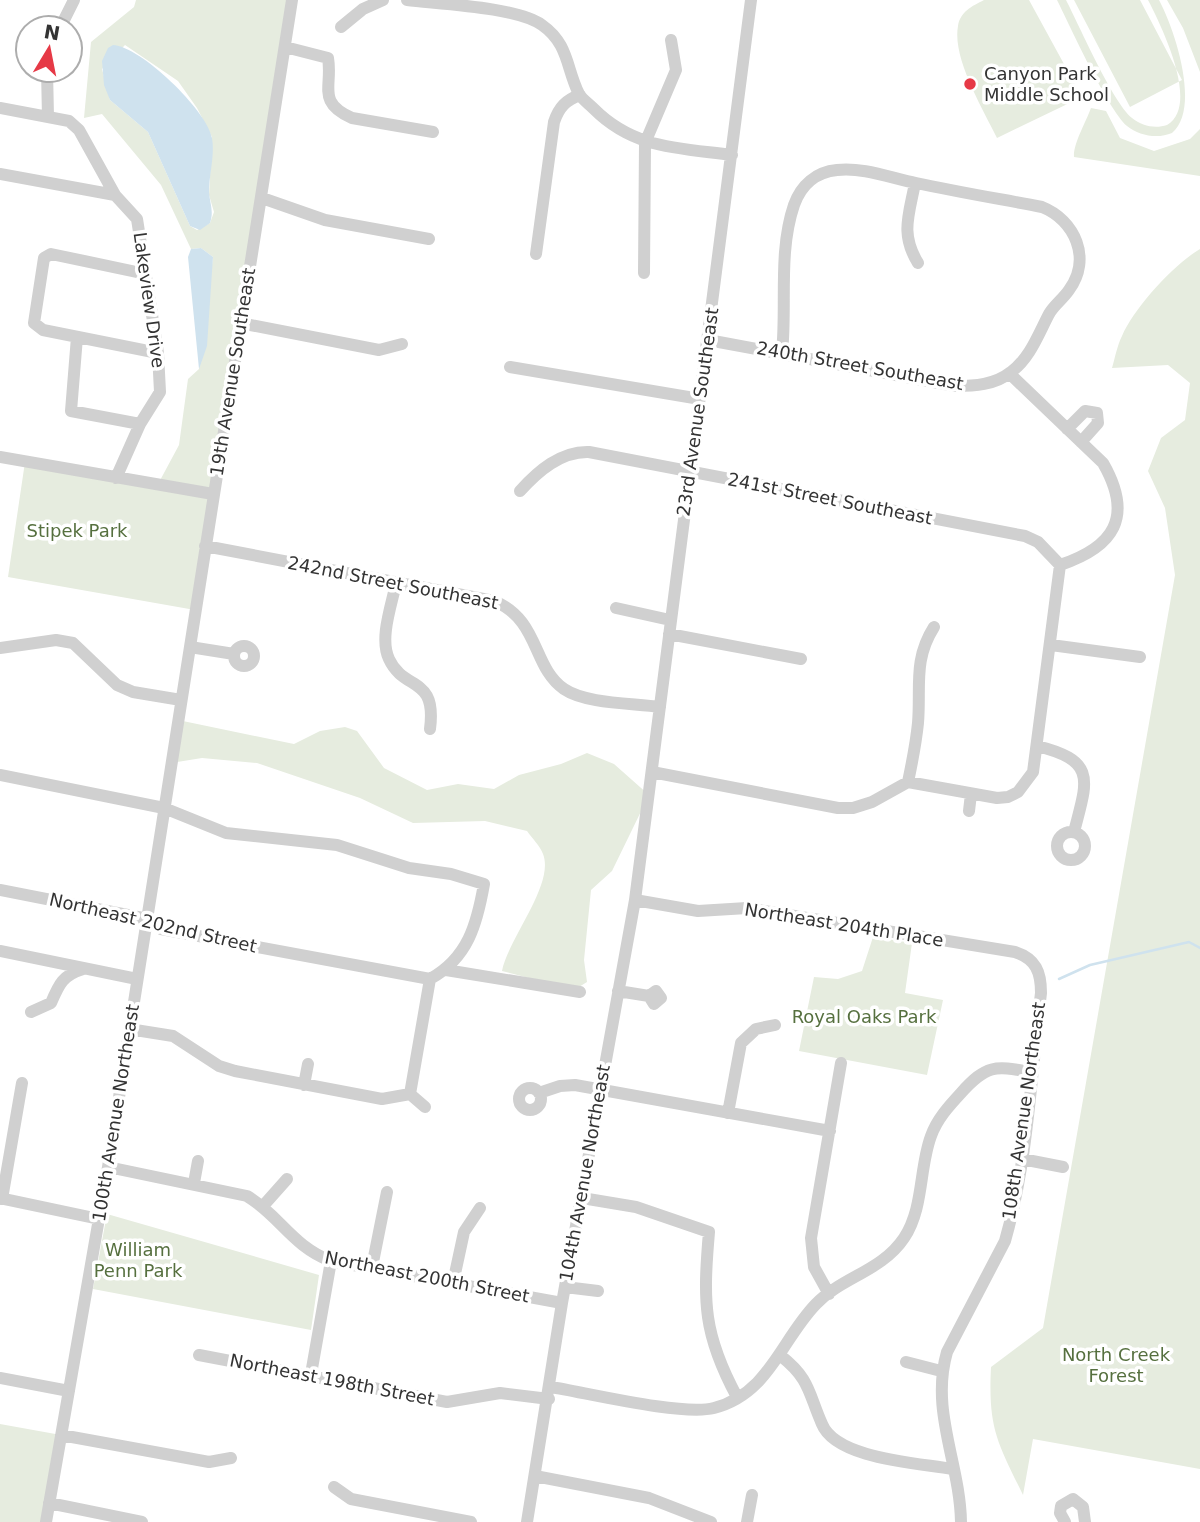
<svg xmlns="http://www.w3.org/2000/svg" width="1200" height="1522" font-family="'DejaVu Sans',sans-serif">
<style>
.green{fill:#e6ecdf;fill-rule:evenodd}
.water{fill:#cfe2ee}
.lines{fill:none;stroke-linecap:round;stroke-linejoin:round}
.stream{stroke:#cfe2ee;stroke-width:2.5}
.minor{stroke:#d0d0d0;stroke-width:12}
.poi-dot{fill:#e63946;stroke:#fff;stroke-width:2.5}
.labels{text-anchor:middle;stroke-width:7;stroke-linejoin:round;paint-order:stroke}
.poi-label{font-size:18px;fill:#333;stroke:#fff;text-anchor:start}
.street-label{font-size:18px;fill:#333;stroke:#fff}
.park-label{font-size:18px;fill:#56703f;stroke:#fff}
</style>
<rect width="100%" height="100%" fill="#fff"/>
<path class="green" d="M136,0H291L195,610L8,577L25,462L157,486L179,445L188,379L199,369L213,257L201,248L191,249L161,185L102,114L84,118L91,42L134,7ZM125,45L178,81L197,108L212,137L209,195L214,212L210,223L197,230L190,226L148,132L110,100L102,69Z
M984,0H1029L1082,97L997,138C983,109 952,58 958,26C960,12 972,6 984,0Z
M1057,0H1066C1080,27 1112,101 1132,118C1142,126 1155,129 1167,125C1200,106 1163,29 1148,0H1159C1177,34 1200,110 1172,133C1158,139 1139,136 1127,126C1107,108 1071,28 1057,0Z
M1074,0H1140L1182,80L1130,107Z
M1167,0H1200V72L1183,28Z
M1091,108L1106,111L1120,138L1154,151L1190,139L1200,129V176L1074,157C1073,144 1086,122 1091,108Z
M1200,249V1469L1033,1439L1023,1495C997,1442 988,1428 991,1367L1043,1328L1175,575L1165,508L1148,471L1161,438L1185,420L1190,383L1168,365L1112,368C1115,358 1117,346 1122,336C1134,308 1174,264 1200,249Z
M178,720L294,744L320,731L345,727L357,731L384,768L427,790L458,784L494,789L519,775L561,764L587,753L614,764L649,795L612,871L591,890L584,960L587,982L574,990L502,971C508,939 555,884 543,854C540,846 532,838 527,831L485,821L413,823L360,798L257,763L202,758L171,763Z
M873,937L912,943L905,993L943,1000L927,1075L799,1051L814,977L838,979L862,971Z
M107,1214L319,1275L311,1330L93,1289Z
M0,1424L61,1435L46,1522H0Z"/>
<path class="water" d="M113,45C140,46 207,110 212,138C215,155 209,175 209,192C210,204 214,211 210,223L200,230L190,226L148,132L110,100L104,85L102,61L108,48Z
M201,248L213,257L207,346L199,369L188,257L191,249Z"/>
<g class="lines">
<path class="stream" d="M1059,979L1090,965L1189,942L1200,948"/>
<path class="minor" d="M407,0C440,4 517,7 542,25C569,44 566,68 579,94C582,99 589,104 594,109C634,149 679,148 732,155
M341,27L363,9L383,0
M60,28L74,0
M285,47L328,58C333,86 316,102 352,118L433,132
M47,70L48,117
M0,108L69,121L79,130L115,195L137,219L158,353L160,392L140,424L116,478
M0,174L115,195
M915,183C909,215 900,234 918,263
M262,198L325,220L429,239
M536,254L554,122C559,107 566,100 580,95
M644,273L645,143L676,70L671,40
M146,274L51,254L44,258L34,323L43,330L158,353
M240,323L379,350L402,344
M77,337L71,411L140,424
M708,340L955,386C974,386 995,385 1011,372C1030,358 1038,335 1049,314C1054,305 1063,299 1069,290C1092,259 1075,220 1042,207C1000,199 958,192 916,183C891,178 863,167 837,170C816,172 801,185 794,205C778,252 787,305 782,353
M510,367L700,399
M1010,374L1103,463C1134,517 1114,547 1060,565
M1067,429L1085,411L1097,413L1098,423L1081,442
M0,457L213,494
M520,491C538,471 561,451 589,452L1025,536L1038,542L1060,565
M205,546L494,601C540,620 532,667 564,689C586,704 633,703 660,707
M396,583C392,604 379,638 389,659C404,692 437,675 430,729
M616,608L670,620
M669,634L801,659
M1051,645L1140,657
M234 656a10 10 0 1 1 20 0a10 10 0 1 1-20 0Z
M190,647L234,654
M0,648L56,640L73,643L117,685L133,692L181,700
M1037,746C1098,761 1087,781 1074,832
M652,772L838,808H853L872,802L908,782L997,798L1008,797L1018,792L1033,772L1060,565
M0,775L164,808L226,833L337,845L409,868L451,874L484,884C477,924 468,958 430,979L410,1094
M908,782C912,763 916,743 918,723C921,687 913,660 934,627
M969,811L971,794
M1057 846a14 14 0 1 1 28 0a14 14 0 1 1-28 0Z
M0,890L148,919L161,929L430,979
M635,900L698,911L747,908L1015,952C1036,959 1041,972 1041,993C1031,1075 1028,1161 1005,1241L947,1352C930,1411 960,1463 961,1522
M0,951L137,979
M446,970L580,992
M618,991L649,996L654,1004L661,998L656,991L649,996
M31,1012L51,1003C59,984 63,975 83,969
M129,1029L173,1036L219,1066L235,1071L382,1099L410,1094
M304,1085L308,1064
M519 1099a11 11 0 1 1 22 0a11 11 0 1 1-22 0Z
M539,1093L560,1086L575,1085L830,1131
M410,1094L425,1107
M728,1113L741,1043L756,1029L775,1025
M1022,1159L1063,1167
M108,1167L247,1196C280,1216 292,1246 331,1261L562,1303
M194,1183L198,1161
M0,1198L99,1219
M582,1198L636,1207L709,1232C703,1302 703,1334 737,1397
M2,1199L22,1083
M263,1206L287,1179
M372,1267L387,1192
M453,1283L464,1232L480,1208
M565,1287L598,1291
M829,1294L814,1267L811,1238L841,1063
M199,1355L447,1402L500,1393L549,1399
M781,1356C810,1379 808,1392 822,1424C836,1459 919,1463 952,1469
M906,1362L941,1371
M311,1374L331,1261
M0,1378L69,1391
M551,1387C588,1393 682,1416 714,1408C769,1394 781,1340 816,1304C842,1277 882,1271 904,1238C924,1208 919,1168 931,1136C937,1119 949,1106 961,1093C987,1064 995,1066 1031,1072
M61,1435L209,1462L231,1458
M535,1476L649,1498L711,1522
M334,1487L351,1499L471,1522
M49,1503L142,1522
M46,1522L108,1167L292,0
M527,1522L562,1303L635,900L751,0
M747,1522L752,1495
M1065,1522L1060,1513L1061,1506L1073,1499L1083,1507L1085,1522"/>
</g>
<circle class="poi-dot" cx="970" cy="84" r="7"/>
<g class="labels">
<g class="poi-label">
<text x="984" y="80">Canyon Park<tspan x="984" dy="21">Middle School</tspan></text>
</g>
<g class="street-label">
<text transform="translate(149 300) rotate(82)" y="6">Lakeview Drive</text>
<text transform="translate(860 366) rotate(10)" y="6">240th Street Southeast</text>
<text transform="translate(233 372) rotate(-81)" y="6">19th Avenue Southeast</text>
<text transform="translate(698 412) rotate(-82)" y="6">23rd Avenue Southeast</text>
<text transform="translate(830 499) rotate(11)" y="6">241st Street Southeast</text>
<text transform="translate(393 583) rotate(11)" y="6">242nd Street Southeast</text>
<text transform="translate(153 923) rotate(13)" y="6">Northeast 202nd Street</text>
<text transform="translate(844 925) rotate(9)" y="6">Northeast 204th Place</text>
<text transform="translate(1024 1111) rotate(-82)" y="6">108th Avenue Northeast</text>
<text transform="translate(116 1113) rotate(-81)" y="6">100th Avenue Northeast</text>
<text transform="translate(585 1173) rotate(-80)" y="6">104th Avenue Northeast</text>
<text transform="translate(427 1277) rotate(11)" y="6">Northeast 200th Street</text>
<text transform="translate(332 1380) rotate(11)" y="6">Northeast 198th Street</text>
</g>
<g class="park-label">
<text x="77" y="537">Stipek Park</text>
<text x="864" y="1023">Royal Oaks Park</text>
<text x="138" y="1256">William<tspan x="138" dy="21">Penn Park</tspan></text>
<text x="1116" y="1361">North Creek<tspan x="1116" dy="21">Forest</tspan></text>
</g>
</g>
<g transform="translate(49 49) rotate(10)"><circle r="33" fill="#ffffff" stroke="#adadad" stroke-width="2"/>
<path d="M0-5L12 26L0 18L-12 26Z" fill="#e63946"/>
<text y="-10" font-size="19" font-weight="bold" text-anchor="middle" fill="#333333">N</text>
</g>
</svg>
